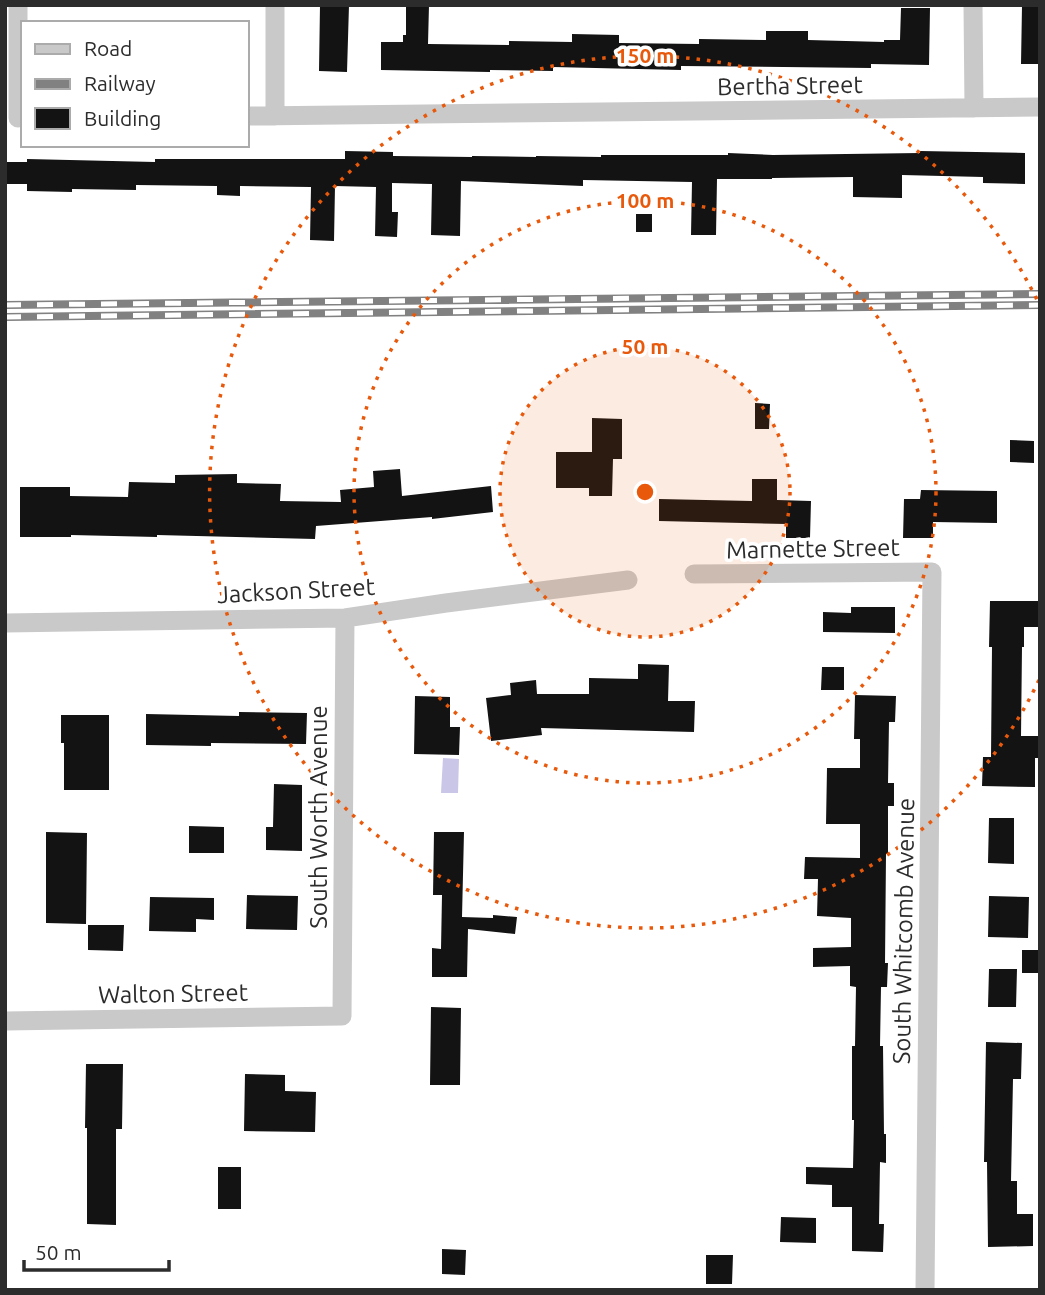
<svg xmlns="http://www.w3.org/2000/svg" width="1045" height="1295" font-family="Ubuntu,sans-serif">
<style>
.water{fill:#c9c6e8}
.building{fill:#131313}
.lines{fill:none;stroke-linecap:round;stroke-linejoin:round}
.street{stroke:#c9c9c9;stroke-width:19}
.rail-casing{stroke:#818181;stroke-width:8}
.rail{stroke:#fff;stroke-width:5;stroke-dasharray:16;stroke-linecap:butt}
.ring{fill:none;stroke:#e8590c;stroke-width:3.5;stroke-dasharray:3.5 7}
.labels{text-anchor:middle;stroke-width:7;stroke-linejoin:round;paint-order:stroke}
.street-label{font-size:24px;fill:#2c2c2c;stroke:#fff}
.centre{fill:#e8590c;stroke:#fff;stroke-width:3.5}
.ring-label{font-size:21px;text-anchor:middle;font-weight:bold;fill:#e8590c;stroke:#fff;stroke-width:7;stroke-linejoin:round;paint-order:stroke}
</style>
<rect width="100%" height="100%" fill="#fff"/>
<path class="water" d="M443,758L459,759L458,793H441Z"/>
<path class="building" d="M320,5H349L347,72L319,71Z
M406,5H429L428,44L509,45V41L572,42V34L619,35V43L699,44V39L766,40V31H808V40L884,42V40H900L901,8H930L929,65L871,64V68L681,66V70L553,67V71L490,70V72L381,70V42H403V35H406Z
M1022,6L1040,7V64H1021Z
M345,151L393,152V156L472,157V156L536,157V156L601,157V155H728V153L773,155L920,153V151L1025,153V184L983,183V177L902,175V198L853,197V177L772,178V179H717L716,235H691L692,182L583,180V186L461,181L460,236L431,235L432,184L392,183V212H398L397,237L375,236L376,187L335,186L334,241L310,240L311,187L240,186V196L217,195V186L136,185V190L72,189V192L27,191V184H5V162H27V159L155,162V159H345Z
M636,214H652V232H636Z
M755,403L770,404L769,429H755Z
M592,418L622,419V459H613L612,496H589V488H556V452H592Z
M1010,440L1034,441V463L1010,462Z
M400,469L402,496L491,486L493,512L432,519V517L316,526L315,539L157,535V537L71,535V537H20V487H70V496L128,497L129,482L175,483V475L237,474V483L281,484L280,501L341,502L340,490L374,487L373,471Z
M752,479H777V500L811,501L810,538H786V524L659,521V499L752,501Z
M921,490L997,491V523L933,522V538H903L904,499H920Z
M990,601H1040V627H1024V647H1022L1021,736H1040V758H1035V787L982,786L983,757H991L992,647H989Z
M851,607H895V633L823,632V612L851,613Z
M638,664L669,665L668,701H695L694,732L541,728L542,735L491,741L486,698L511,695L510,683L536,680L537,694H589V678L638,679Z
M822,667H844V690H821Z
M855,695L896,696L895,722H889L888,783H894V806H888V854H886L885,963H888L887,987H881L880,1046H883L884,1134H886V1163L880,1162L879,1224H884L883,1252L852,1251V1207H832V1185L806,1184V1167L853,1168L854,1120H852V1046H855L856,987L850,986V966L813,967V948L851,947V918L817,916L818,879H804L805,857L860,858V824H826L827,768H860V739H854Z
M415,696L450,697V727H460L459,755L414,754Z
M239,712L307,713L306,744L211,743V746L146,745V714L239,716Z
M61,715H109V790H64V743H61Z
M274,784L302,785V851L266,850V827H273Z
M989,818H1014V864L988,863Z
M189,826L224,827V853H189Z
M46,832L87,833L86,924L46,923Z
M434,832H464L462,917L493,918V915L517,917L515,934L468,929L467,977H432V948L441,949L442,895H433Z
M247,895L298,896L297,930L246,929Z
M989,896L1029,897L1028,938L988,937Z
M150,897L214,898V920L196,919V932L149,931Z
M88,925H124L123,951L88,950Z
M1022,950H1040V973H1022Z
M989,969H1017L1016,1007H988Z
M431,1007L461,1008L460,1085H430Z
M986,1042L1022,1043L1021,1079H1013L1011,1181H1017V1214H1033V1246L988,1247L987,1162H984Z
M86,1064H123L122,1129H116V1225L87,1224V1128H85Z
M245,1074L285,1075V1091L316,1092L315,1132L244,1131Z
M218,1167H241V1209H218Z
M781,1217L816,1218V1243L780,1242Z
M442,1249L466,1250L465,1275L442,1274Z
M706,1255H733L732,1284H706Z"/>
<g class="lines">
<path class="street" d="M275,5V116
M973,5L974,108
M247,116L1040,107
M18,118V5
M694,574L932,572L925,1290
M5,623L345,618L446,603L628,580
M5,1021L342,1016L345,618"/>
<defs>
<path id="rail" d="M5,305L1040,294
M5,317L1040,305"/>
</defs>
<use href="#rail" class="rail-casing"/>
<use href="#rail" class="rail"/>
</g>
<circle cx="645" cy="492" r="145" fill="#e8590c" fill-opacity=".12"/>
<g class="ring">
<circle cx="645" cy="492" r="145"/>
<circle cx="645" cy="492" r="291"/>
<path d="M1039 680A436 436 0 1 1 1039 304"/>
</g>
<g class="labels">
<g class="street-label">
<text transform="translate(790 86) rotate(-1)" y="8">Bertha Street</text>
<text transform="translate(813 549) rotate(-1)" y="8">Marnette Street</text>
<text transform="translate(296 591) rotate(-3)" y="8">Jackson Street</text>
<text transform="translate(319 817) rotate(-90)" y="8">South Worth Avenue</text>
<text transform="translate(904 931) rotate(-89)" y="8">South Whitcomb Avenue</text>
<text transform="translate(173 994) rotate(-1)" y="8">Walton Street</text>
</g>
</g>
<circle cx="645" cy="492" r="10" class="centre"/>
<g class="ring-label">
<text x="645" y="63">150 m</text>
<text x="645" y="208">100 m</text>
<text x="645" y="354">50 m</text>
</g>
<rect width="1045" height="1295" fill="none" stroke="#2c2c2c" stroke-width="14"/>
<rect x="21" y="21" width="228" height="126" fill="#ffffff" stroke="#ababab" stroke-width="2"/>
<rect x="35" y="44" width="35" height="10" fill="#c9c9c9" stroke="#ababab" stroke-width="2"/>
<text x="84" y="56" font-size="21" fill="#2c2c2c">Road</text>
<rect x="35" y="79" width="35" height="10" fill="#818181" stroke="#ababab" stroke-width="2"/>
<text x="84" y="91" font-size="21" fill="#2c2c2c">Railway</text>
<rect x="35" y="108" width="35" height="21" fill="#131313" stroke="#ababab" stroke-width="2"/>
<text x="84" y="126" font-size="21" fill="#2c2c2c">Building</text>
<path d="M24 1260v10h145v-10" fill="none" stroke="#2c2c2c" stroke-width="3.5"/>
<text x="35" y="1260" font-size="21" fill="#2c2c2c" stroke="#ffffff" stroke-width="5" paint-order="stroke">50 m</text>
</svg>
